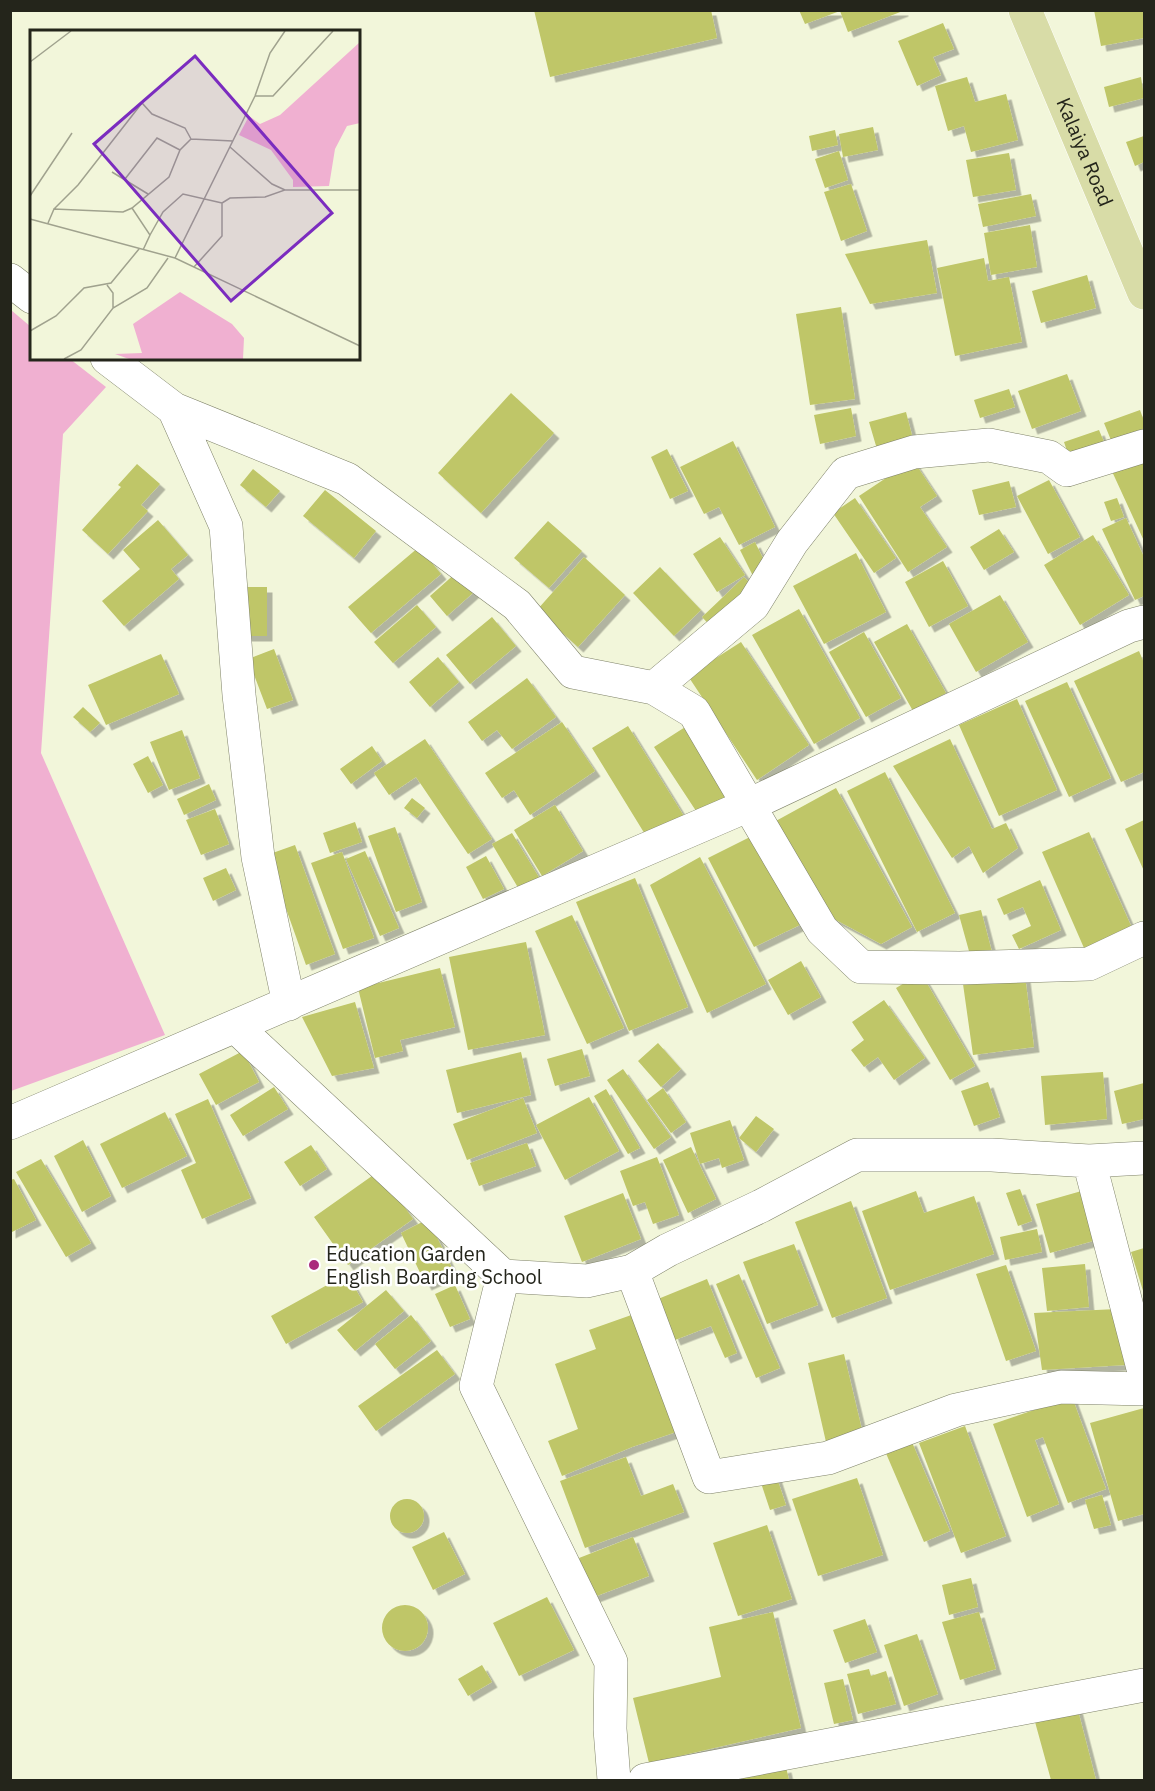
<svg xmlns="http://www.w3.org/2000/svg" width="1155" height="1791" font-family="'IBM Plex Sans',sans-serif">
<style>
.green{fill:#f0b0d1}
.building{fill:#bfc667;filter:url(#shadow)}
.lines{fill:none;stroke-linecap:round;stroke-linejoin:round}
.minor-casing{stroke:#7f8269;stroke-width:34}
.major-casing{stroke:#fff;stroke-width:34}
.minor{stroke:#fff;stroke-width:33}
.major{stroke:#d8dca7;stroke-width:33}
.poi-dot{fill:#aa2b7b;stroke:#fff;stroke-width:2}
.labels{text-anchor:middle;stroke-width:5;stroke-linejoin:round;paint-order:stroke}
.street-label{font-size:20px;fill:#24251b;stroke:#fff}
.poi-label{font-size:20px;fill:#24251b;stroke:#fff;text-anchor:start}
.inset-road{fill:none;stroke:#a0a28e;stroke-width:1.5}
.view{fill:#7b2cbf;fill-opacity:0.15;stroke:#7b2cbf;stroke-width:3}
.inset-edge{fill:none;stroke:#24251b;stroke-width:3}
</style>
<defs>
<filter id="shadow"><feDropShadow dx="5.5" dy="5.5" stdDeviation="0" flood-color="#0004"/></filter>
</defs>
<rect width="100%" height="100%" fill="#f2f6da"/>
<path class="green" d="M11,310L31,327L32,358L70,359L106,387L63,434L41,753L165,1035L11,1091Z"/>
<path class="building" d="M534,10H711L717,38L550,77Z
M799,10H903V11L848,32L840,11L805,24Z
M1094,10H1144V38L1101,46Z
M943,23L954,49L933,57L941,75L917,86L898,41Z
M967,77L975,102L1006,94L1018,140L971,152L964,126L948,131L935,86Z
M1141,77L1144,98L1109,107L1104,87Z
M873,127L878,150L843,157L839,134Z
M835,130L838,145L812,151L809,136Z
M1144,136V162L1135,166L1126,142Z
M839,151L848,180L825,188L815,159Z
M1009,153L1016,190L973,197L966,160Z
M851,184L867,231L841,241L824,192Z
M1031,194L1036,216L983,227L978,204Z
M1030,225L1037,267L991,275L984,233Z
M927,240L937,293L870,304L845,254Z
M984,258L988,281L1009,277L1022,342L955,356L937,268Z
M1087,275L1096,308L1041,323L1032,291Z
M841,307L855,399L810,405L796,314Z
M1067,374L1081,411L1032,429L1018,391Z
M1009,389L1015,407L980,418L974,400Z
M511,393L554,433L481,513L438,473Z
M851,408L856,436L820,444L814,415Z
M1140,410L1144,421V439L1115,450L1104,423Z
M906,412L915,447L879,456L869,422Z
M1099,430L1107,449L1071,463L1064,442Z
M733,441L775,527L739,545L719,507L704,514L680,467Z
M667,449L688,491L670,499L651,457Z
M1144,451V541L1110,467Z
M913,460L937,496L920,507L947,547L908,572L859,496Z
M137,464L160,484L141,505L148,511L108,554L82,530L121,487L118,485Z
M253,469L280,491L266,507L240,485Z
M1049,480L1080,537L1048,554L1017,496Z
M1009,481L1016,507L979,515L972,490Z
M325,490L376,531L354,558L303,516Z
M855,498L896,558L874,573L833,513Z
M1117,498L1124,517L1111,521L1104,502Z
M1126,518L1144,557V596L1135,600L1102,529Z
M158,520L188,555L171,569L179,579L124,626L102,601L140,569L123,550Z
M548,521L582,551L549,588L514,558Z
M999,529L1014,552L984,570L970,547Z
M1093,535L1129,595L1080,625L1044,565Z
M720,537L745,575L717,592L693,554Z
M755,542L770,573L755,580L740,550Z
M419,547L441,574L371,633L348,607Z
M856,553L886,612L824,644L793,586Z
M584,557L625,595L578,647L537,610Z
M943,561L968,606L929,627L905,582Z
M660,567L701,610L674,636L633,593Z
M457,572L474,592L447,616L430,596Z
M744,577L759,592L717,633L702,617Z
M241,587H267V636H241Z
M1000,595L1028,642L976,672L949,624Z
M417,605L436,627L393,663L374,642Z
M799,609L860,718L814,744L752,635Z
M492,617L516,646L470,684L446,655Z
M907,624L946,693L913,711L874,642Z
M864,632L901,698L866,717L829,652Z
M741,642L809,745L757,780L688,676Z
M274,649L293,700L267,709L248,659Z
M1139,651L1144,663V772L1121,782L1074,681Z
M161,654L179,694L106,725L88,685Z
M438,657L459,682L430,707L409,682Z
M527,678L556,717L512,749L497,730L482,741L468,722Z
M1067,682L1111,778L1069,797L1025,701Z
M1017,699L1057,790L999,816L959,725Z
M83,707L100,723L90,732L73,717Z
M562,722L595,771L530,815L514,790L502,798L485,773Z
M693,722L739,791L700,817L654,747Z
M628,726L687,821L651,844L592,748Z
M182,730L200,778L169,790L150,742Z
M425,739L492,839L468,854L416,777L389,795L374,773Z
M950,739L992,829L1006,823L1018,848L983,873L969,846L952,858L893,766Z
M372,746L382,761L351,784L340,769Z
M148,756L163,785L148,793L133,764Z
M885,772L955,913L917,932L847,791Z
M209,784L216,800L184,815L177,799Z
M836,788L912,927L881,944L823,913L774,822Z
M412,798L425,808L417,818L404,808Z
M555,805L583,851L542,876L514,830Z
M215,809L229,844L201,855L186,820Z
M1144,820V871L1125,829Z
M355,822L362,842L330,853L323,833Z
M395,827L422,902L396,912L368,836Z
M1089,832L1132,928L1084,948L1042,852Z
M512,833L543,884L523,896L492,844Z
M758,833L804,923L754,947L708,858Z
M295,845L335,954L306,965L267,855Z
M365,851L399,928L380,936L346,859Z
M342,852L374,938L343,949L311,863Z
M486,856L504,889L483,899L466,867Z
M700,857L766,984L707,1013L650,885Z
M226,868L236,890L213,901L203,878Z
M635,878L688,1007L629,1031L576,902Z
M1040,880L1061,930L1019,949L1012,935L1031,926L1023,907L1004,915L997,899Z
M981,910L993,956L972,962L959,915Z
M572,915L624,1028L587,1044L535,931Z
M526,942L545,1035L468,1050L449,957Z
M801,961L821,997L788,1015L768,980Z
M440,968L455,1027L400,1040L403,1051L375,1058L358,988Z
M921,973L975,1066L950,1080L896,988Z
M1025,976L1034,1047L973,1055L963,984Z
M884,1000L925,1058L894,1080L878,1057L864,1067L851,1050L864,1040L852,1022Z
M355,1002L374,1068L332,1076L302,1017Z
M658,1043L681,1069L661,1087L638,1061Z
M582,1049L590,1076L555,1086L547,1059Z
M243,1051L259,1082L216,1105L199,1074Z
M521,1052L531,1095L457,1113L446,1070Z
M623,1069L671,1137L654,1149L607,1080Z
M1103,1072L1107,1119L1045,1125L1041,1076Z
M988,1082L1000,1117L974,1126L961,1091Z
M1144,1083V1119L1122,1124L1114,1091Z
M274,1087L288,1109L243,1136L230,1115Z
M663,1088L686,1122L671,1133L647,1100Z
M606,1089L640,1148L628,1154L594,1096Z
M589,1097L619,1151L565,1180L536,1125Z
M523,1098L537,1133L467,1160L453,1124Z
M208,1099L251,1198L202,1219L181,1170L196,1163L175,1114Z
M165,1112L187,1156L122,1188L100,1144Z
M756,1116L774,1129L756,1152L739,1138Z
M730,1120L744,1160L722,1168L719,1158L700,1164L690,1133Z
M83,1140L111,1196L82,1212L54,1156Z
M527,1143L536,1166L479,1186L470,1163Z
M311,1145L327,1169L300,1186L284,1162Z
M691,1147L716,1199L688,1213L663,1160Z
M657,1157L679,1215L653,1224L645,1202L633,1206L620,1171Z
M41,1159L91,1243L66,1257L16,1172Z
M379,1171L413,1219L348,1265L314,1217Z
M14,1179L36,1220L10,1233V1180Z
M1020,1189L1032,1221L1018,1226L1006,1193Z
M1085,1190L1100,1239L1050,1253L1036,1204Z
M916,1191L924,1213L974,1196L994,1254L890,1290L862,1211Z
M623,1193L641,1239L582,1262L564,1216Z
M851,1201L887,1298L832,1318L795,1222Z
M428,1219L454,1272L426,1285L401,1233Z
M1037,1229L1042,1252L1005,1260L1000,1237Z
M794,1244L818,1305L767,1324L743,1262Z
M1144,1248V1294L1131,1252Z
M1085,1264L1089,1307L1047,1311L1042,1268Z
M1006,1265L1036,1351L1006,1361L976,1274Z
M347,1274L363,1302L286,1344L271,1316Z
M739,1274L780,1368L756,1378L716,1284Z
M707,1279L737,1353L725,1358L711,1326L675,1340L658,1299Z
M455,1285L470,1319L450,1327L435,1294Z
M386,1290L404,1311L355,1351L337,1330Z
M1117,1309L1125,1365L1042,1370L1034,1313Z
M637,1313L679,1431L632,1447L562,1476L548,1441L578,1429L555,1364L596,1349L589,1330Z
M411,1315L431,1341L395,1369L375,1344Z
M437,1350L455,1374L376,1431L358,1406Z
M844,1354L863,1434L826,1442L808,1363Z
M1072,1397L1106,1489L1068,1503L1043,1437L1035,1440L1059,1504L1027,1517L993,1424Z
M1144,1408V1514L1118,1521L1090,1423Z
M965,1426L1006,1536L961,1553L919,1443Z
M911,1440L950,1531L924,1542L885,1451Z
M626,1457L641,1496L673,1484L684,1512L585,1548L560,1481Z
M776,1475L786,1505L770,1510L760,1480Z
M857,1478L883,1555L818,1576L792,1499Z
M1102,1495L1111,1525L1094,1529L1085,1500Z
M390 1516a17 17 0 1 1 34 0a17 17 0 1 1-34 0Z
M767,1525L792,1599L738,1616L713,1543Z
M444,1532L465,1574L433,1590L412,1547Z
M633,1537L649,1576L594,1597L579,1558Z
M971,1578L978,1607L949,1615L942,1585Z
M547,1597L574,1650L519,1676L493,1623Z
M382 1628a23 23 0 1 1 46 0a23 23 0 1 1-46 0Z
M773,1612L801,1728L649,1763L633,1698L721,1677L709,1627Z
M979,1612L996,1669L960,1680L942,1622Z
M865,1619L877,1652L845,1663L833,1630Z
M917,1634L938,1694L904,1706L884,1645Z
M482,1665L492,1682L468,1696L458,1679Z
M869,1669L871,1676L886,1671L896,1704L858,1714L847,1674Z
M843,1679L853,1720L834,1724L824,1683Z
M1075,1699L1096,1780H1051L1032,1711Z
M786,1767L789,1780H722Z"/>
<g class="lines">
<defs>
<path id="minor" d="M10,280L32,297
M107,358L174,409
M654,688L694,712L822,930L861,967L960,968L1089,964L1144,938
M289,1004L258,857L239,695L226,526L174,409L347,479L517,605L573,672L654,688L753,605L792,542L846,473L914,452L989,445L1049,457L1067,470L1144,446
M236,1027L503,1276L587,1281L632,1271L668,1250L761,1206L857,1155H992L1089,1161L1144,1158
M10,1123L749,805L1129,626L1144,622
M1089,1161L1144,1372
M632,1271L709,1477L828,1458L956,1410L1061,1387L1144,1389
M503,1276L476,1386L611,1662L610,1729L614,1780
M645,1780L1144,1685"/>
<g id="major">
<path id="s1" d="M1025,10L1144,293"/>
</g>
</defs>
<use href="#minor" class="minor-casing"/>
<use href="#major" class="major-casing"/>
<use href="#minor" class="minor"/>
<use href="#major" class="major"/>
</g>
<circle class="poi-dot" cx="314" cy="1265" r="6"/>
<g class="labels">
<g class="street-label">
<text dy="7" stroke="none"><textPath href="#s1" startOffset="154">Kalaiya Road</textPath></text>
</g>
<g class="poi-label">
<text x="326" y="1261">Education Garden<tspan x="326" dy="23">English Boarding School</tspan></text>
</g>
</g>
<g transform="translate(30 30)">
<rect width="330" height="330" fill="#f2f6da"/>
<path d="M330,12V93L317,96L305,119L299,156L263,157V150L241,120L209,105L219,86L230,94L250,85ZM150,262L202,294L214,308L213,329H99L85,324L112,323L103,294Z" fill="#f0b0d1"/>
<path class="inset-road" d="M0,32L41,1M225,66H243L303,1M82,142L118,164M95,149L127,108L150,120M255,160H330M0,166L42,103M102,178L120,205L113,220M24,179L48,155L112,73L122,84L155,98L161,109M0,189L145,228L330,316M18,193L24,179L93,182L102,178L139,147L150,120L161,109L203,111M120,205L133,182L153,164L192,173M145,228L225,66L240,23L255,1M164,237L192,206V173L200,168L235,167L255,160L242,154L200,117M77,255L83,263V278M0,301L26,286L54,258L81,253L109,219M34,329L51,320L83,278L117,258L138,228"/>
<path class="view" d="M165,26L302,183L201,271L64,114Z"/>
<rect width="330" height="330" class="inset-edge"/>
</g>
<rect width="1155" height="1791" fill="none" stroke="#24251b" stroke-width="24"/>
</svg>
